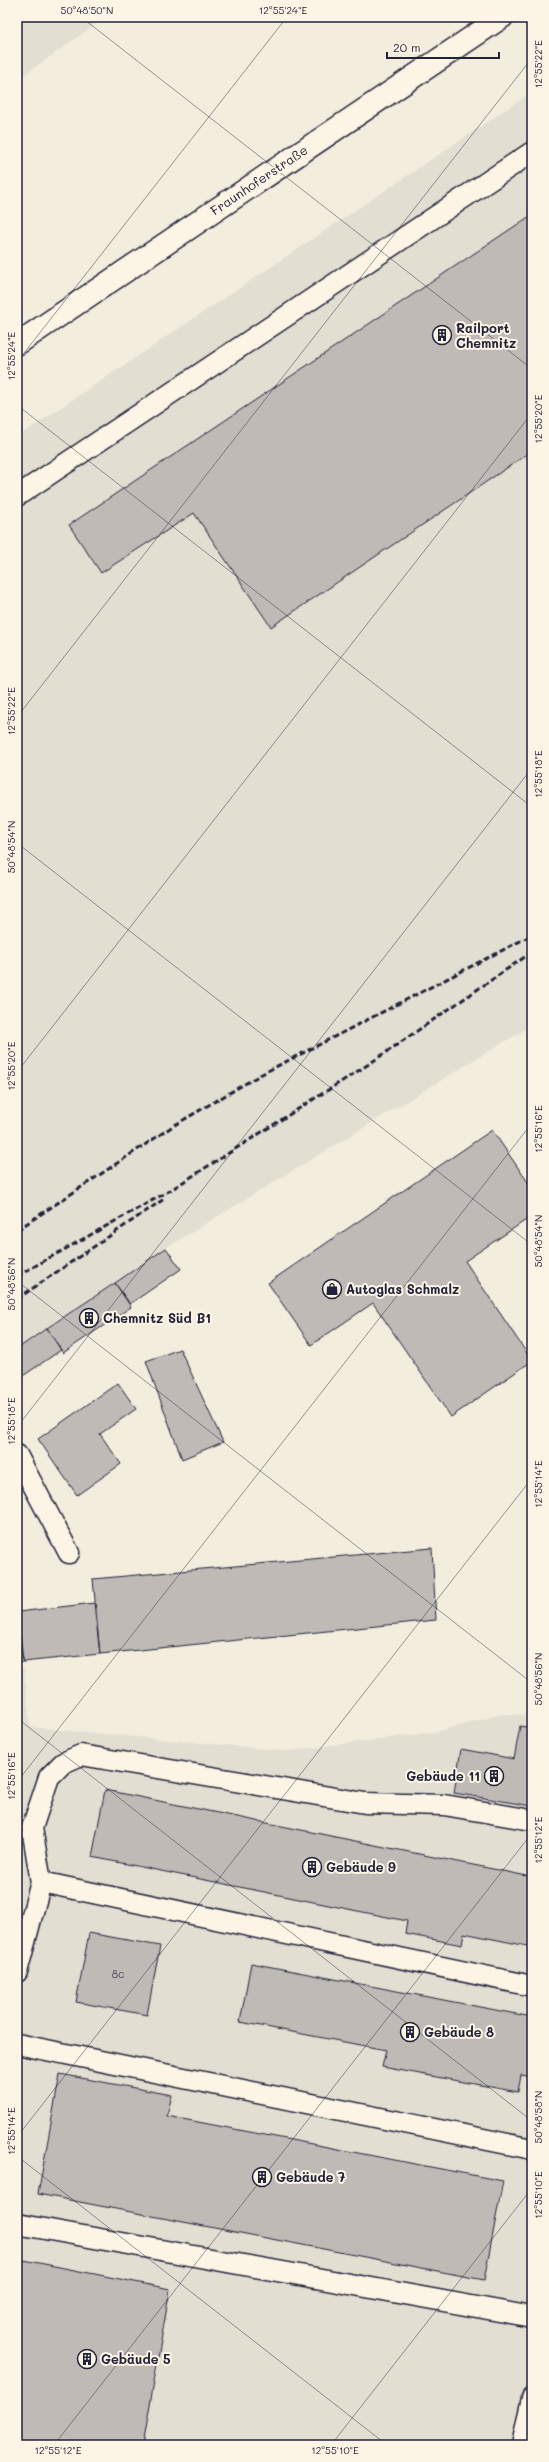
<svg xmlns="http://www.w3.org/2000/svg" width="549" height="2462" font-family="Mali,sans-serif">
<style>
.built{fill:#e3ded2}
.building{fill:#bfbab6;stroke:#22223b}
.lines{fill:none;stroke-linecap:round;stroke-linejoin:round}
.service-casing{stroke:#22223b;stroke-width:23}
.secondary-casing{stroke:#22223b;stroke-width:25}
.service{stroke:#fcf5e5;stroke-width:20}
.secondary{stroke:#fcf5e5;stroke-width:22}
.rail{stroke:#22223b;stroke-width:3;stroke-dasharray:6 3;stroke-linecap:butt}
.ticks{fill:none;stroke:#22223b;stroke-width:1;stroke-opacity:0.45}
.labels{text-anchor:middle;stroke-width:4;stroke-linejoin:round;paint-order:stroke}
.number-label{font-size:11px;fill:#49485a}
.street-label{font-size:13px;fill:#22223b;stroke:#fcf5e5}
.poi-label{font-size:13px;font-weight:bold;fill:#22223b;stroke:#fcf5e5;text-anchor:start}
.neatline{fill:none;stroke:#22223b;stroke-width:1.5}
.ticks-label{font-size:10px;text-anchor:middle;fill:#22223b}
</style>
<rect width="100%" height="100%" fill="#f3edde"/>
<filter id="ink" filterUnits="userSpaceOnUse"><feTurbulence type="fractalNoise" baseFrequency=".025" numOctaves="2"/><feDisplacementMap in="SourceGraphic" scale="8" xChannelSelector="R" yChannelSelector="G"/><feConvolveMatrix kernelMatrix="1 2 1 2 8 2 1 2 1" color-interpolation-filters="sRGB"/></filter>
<g filter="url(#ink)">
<path class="built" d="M17,17H106L17,80Z
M532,92V1025L166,1248L17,1349V437Z
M24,1668L30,1727L287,1751L436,1732L501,1714L532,1715V2445H17V1669Z"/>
<path class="building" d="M530,216L532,219V451L271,627L194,513L101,573L69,525Z
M492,1130L532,1188V1216L465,1261L532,1361L451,1417L373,1303L311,1345L268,1283Z
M166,1248L181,1269L130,1304L115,1283Z
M115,1283L131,1307L63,1353L47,1328Z
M47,1328L61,1350L17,1380V1349Z
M180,1349L223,1442L182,1459L146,1361Z
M118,1383L136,1409L100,1434L121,1464L77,1495L38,1439Z
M432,1548L436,1620L100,1654L93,1579Z
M94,1603L100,1654L23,1662L18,1612Z
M17,1621L23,1662L17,1663Z
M520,1726L532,1728V1806L454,1793L461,1749L514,1759Z
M105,1790L532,1877V1947L464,1933L462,1945L405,1934L407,1921L92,1857Z
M89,1933L160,1946L147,2015L76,2002Z
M251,1963L532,2017V2077L521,2075L518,2092L382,2067L386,2050L240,2022Z
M60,2074L172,2095L167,2116L503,2181L484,2280L38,2194Z
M24,2260L170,2289L143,2445H17V2300Z
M17,2277L21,2278L17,2300Z"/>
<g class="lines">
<defs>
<path id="service" d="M17,496L532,152
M17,1455L69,1553
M41,1882L32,1828L49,1777L63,1763L81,1755L365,1803L444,1805L532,1820
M17,1972L41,1882L532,1986
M17,2044L532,2149
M17,2224L532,2317
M522,2445L532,2398"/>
<path id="secondary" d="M17,344L502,17"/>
</defs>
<use href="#service" class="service-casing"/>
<use href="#secondary" class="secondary-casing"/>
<use href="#service" class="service"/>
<use href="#secondary" class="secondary"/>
<path class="rail" d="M17,1230L173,1126L260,1075L532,935
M17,1276L169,1191L369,1064L532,952
M17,1299L164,1199"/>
</g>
</g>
<path class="ticks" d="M81,17L532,369M17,362L287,17M17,405L532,807M17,717L532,58M17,843L532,1245M17,1072L532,413M17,1281L532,1683M17,1427L532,768M17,1718L532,2121M17,1782L532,1123M17,2137L532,1478M17,2156L387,2445M54,2445L532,1833M331,2445L532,2188"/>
<defs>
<symbol id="building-ring" viewBox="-11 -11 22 22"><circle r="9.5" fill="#fcf5e5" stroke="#22223b" stroke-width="1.5"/><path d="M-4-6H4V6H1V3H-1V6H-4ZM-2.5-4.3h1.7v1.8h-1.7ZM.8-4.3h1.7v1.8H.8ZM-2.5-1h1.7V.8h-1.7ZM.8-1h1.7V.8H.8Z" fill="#22223b"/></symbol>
<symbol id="shop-ring" viewBox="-11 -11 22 22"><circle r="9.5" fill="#fcf5e5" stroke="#22223b" stroke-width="1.5"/><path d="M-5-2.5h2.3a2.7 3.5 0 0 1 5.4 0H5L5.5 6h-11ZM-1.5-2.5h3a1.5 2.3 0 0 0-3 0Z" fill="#22223b"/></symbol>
</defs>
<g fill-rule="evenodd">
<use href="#building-ring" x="431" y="324" width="22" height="22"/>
<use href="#shop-ring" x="321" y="1278" width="22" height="22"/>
<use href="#building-ring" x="78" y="1307" width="22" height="22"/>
<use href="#building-ring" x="483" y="1765" width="22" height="22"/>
<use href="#building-ring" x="301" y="1856" width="22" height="22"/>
<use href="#building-ring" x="399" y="2021" width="22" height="22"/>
<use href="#building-ring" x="251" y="2166" width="22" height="22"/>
<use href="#building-ring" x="76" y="2348" width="22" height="22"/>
</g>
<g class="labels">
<g class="number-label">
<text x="118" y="1978">8c</text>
</g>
<g class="street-label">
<text transform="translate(259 180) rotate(-34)" y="5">Fraunhoferstraße</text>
</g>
<g class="poi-label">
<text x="456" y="333">Railport<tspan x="456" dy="15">Chemnitz</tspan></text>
<text x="346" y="1294">Autoglas Schmalz</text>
<text x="103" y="1323">Chemnitz Süd B1</text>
<text x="480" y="1781" text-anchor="end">Gebäude 11</text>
<text x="326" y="1872">Gebäude 9</text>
<text x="424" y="2037">Gebäude 8</text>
<text x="276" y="2182">Gebäude 7</text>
<text x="101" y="2364">Gebäude 5</text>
</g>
</g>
<rect width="549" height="2462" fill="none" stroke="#fcf5e5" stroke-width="44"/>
<path d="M387 52v6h112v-6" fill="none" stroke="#22223b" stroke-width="2"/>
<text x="393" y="52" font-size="12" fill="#22223b" stroke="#fcf5e5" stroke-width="3" paint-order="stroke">20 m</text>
<rect x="22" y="22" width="505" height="2418" class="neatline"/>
<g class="ticks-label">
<text x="87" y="14">50°48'50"N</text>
<text x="283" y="14">12°55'24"E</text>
<text transform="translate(538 64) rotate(-90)" y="4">12°55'22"E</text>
<text transform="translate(11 356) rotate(-90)" y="4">12°55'24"E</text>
<text transform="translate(538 419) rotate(-90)" y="4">12°55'20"E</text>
<text transform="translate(11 711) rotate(-90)" y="4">12°55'22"E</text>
<text transform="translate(538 774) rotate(-90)" y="4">12°55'18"E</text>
<text transform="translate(11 847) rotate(-90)" y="4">50°48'54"N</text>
<text transform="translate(11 1066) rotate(-90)" y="4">12°55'20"E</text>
<text transform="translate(538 1129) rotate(-90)" y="4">12°55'16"E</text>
<text transform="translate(538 1241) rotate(-90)" y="4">50°48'54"N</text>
<text transform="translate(11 1284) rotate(-90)" y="4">50°48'56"N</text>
<text transform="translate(11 1421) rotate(-90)" y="4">12°55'18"E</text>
<text transform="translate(538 1484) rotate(-90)" y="4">12°55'14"E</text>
<text transform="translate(538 1679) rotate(-90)" y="4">50°48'56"N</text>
<text transform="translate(11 1776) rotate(-90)" y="4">12°55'16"E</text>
<text transform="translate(538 1840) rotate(-90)" y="4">12°55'12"E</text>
<text transform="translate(538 2117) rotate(-90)" y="4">50°48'58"N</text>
<text transform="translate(11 2131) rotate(-90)" y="4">12°55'14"E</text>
<text transform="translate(538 2195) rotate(-90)" y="4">12°55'10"E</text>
<text x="58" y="2454">12°55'12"E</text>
<text x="335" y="2454">12°55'10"E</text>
</g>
</svg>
